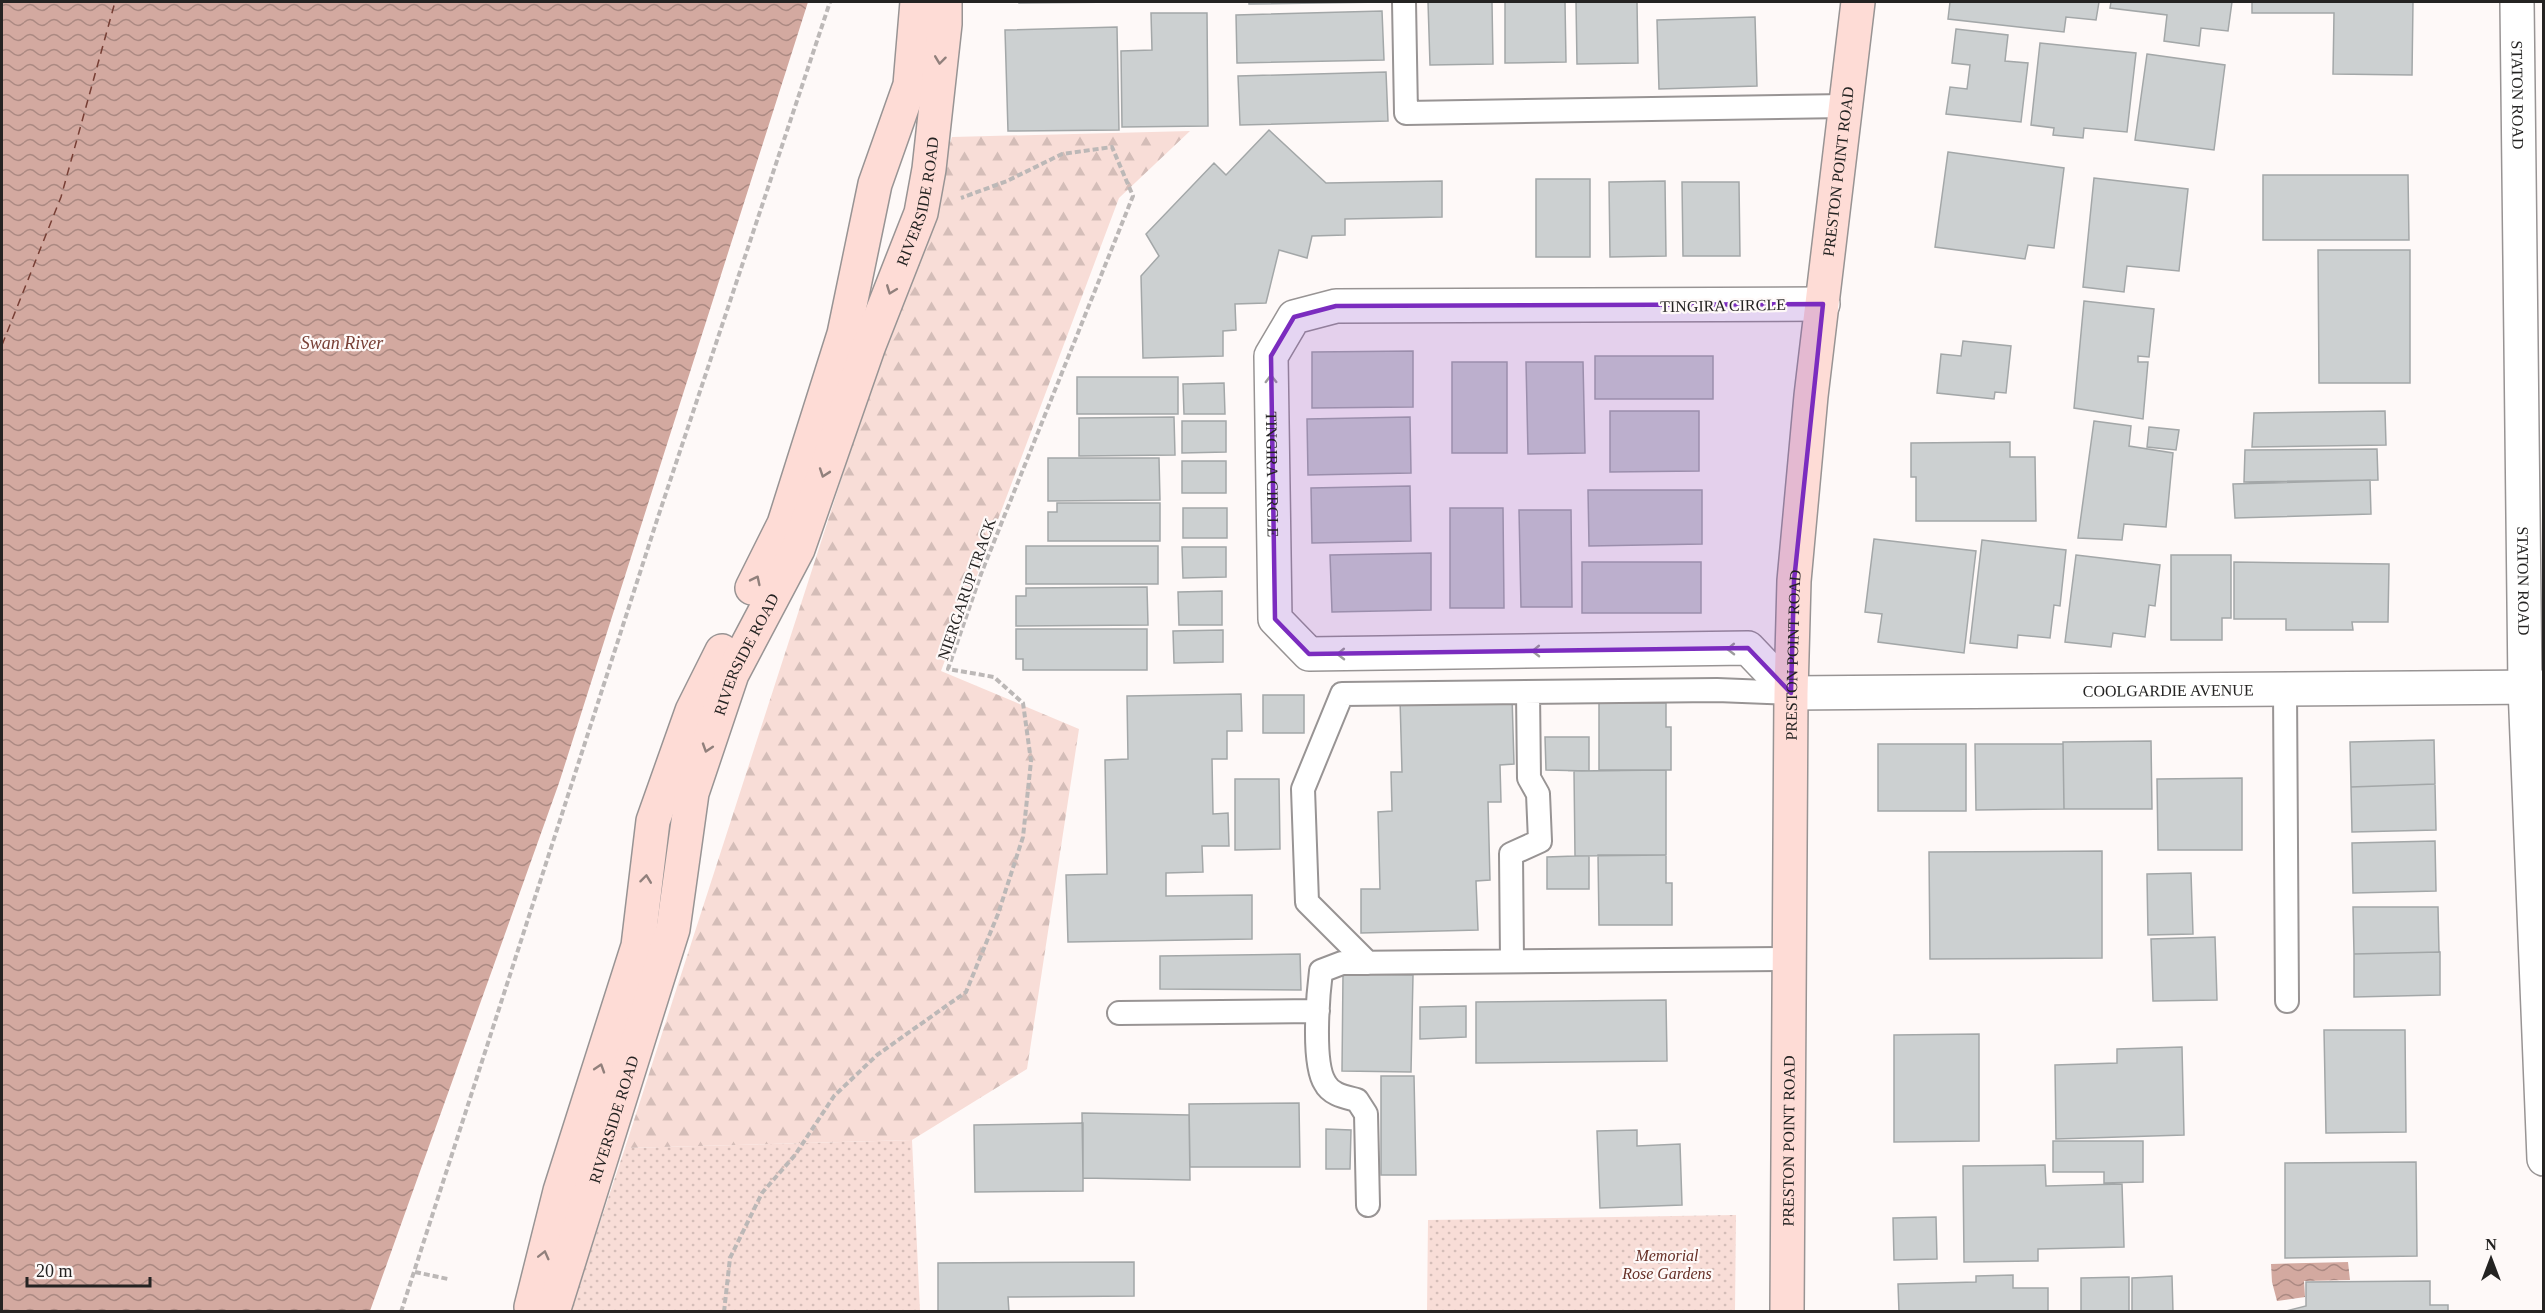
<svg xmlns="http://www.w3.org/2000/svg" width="2545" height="1313" font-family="'Times New Roman',serif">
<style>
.green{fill:url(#green-dots)}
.forest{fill:url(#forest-firs)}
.water{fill:url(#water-waves)}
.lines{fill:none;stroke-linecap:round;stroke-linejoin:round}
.ferry{stroke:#773e34;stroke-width:1.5;stroke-dasharray:8 6;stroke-linecap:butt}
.building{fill:#ccd0d1;stroke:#a3a7a8;stroke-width:1.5}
.lane-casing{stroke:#989494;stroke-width:26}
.street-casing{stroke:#989494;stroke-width:36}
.secondary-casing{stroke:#989494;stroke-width:36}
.path{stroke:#bcb8b7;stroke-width:4;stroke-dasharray:6 3;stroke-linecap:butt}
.lane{stroke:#fff;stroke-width:22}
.street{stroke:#fff;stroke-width:33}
.secondary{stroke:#fedcd6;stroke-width:33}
.oneway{stroke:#91807c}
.oneway2{stroke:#9c9c9c}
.marked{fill:#7b2cbf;fill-opacity:0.2;stroke:#7b2cbf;stroke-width:4.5;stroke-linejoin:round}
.labels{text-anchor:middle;stroke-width:4.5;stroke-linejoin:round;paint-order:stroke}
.street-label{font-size:16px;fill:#242322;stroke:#fef9f8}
.park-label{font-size:16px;font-style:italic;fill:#662f26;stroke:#fef9f8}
.water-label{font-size:18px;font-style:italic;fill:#773e34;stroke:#fef9f8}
</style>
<defs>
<pattern id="green-dots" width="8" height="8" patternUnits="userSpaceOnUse" patternTransform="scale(1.5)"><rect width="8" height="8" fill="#f8ddd7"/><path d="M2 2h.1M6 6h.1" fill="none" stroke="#d4bdb8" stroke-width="1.8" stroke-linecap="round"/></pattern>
<pattern id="forest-firs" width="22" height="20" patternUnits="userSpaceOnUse" patternTransform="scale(1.5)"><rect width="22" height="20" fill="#f8ddd7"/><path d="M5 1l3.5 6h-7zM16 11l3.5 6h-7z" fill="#d4bdb8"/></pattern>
<pattern id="water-waves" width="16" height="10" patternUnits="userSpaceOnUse" patternTransform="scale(1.5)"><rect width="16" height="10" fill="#d3a9a0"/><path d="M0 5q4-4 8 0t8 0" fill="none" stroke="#ab8982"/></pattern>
</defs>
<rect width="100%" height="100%" fill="#fef9f8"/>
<path class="green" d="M912,1140L920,1311L570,1312L625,1148Z
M1736,1215L1735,1311H1427L1428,1220Z"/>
<path class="forest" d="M1190,131L1119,198L941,671L1079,729L1027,1069L912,1140L625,1148L952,137Z"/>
<path class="water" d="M2,2H808L559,783L370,1311H2Z
M2348,1262L2350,1280L2304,1281L2305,1297L2277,1301L2272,1282L2271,1264Z"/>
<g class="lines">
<path class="ferry" d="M2,345L61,197L115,2"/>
</g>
<path class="building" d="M1019,2H1125L1019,3Z
M1249,2H1384L1249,4Z
M1428,2H1492L1493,64L1430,65Z
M1505,2H1565L1566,62L1505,63Z
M1576,2H1637L1638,63L1577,64Z
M1950,2H2099L2096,20L2066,17L2064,32L1948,19Z
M2111,2H2232L2228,31L2201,28L2199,46L2164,41L2167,15L2110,8Z
M2252,2H2413L2412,75L2333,74L2334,13H2252Z
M1382,11L1384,60L1237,63L1236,15Z
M1151,13H1207L1208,126L1122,127L1121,51L1152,50Z
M1755,17L1757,86L1659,89L1657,20Z
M1117,27L1119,130L1008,131L1005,30Z
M1956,29L2008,35L2005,61L2028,63L2021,122L1946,114L1950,87L1967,89L1970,65L1952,63Z
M2040,43L2136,53L2127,132L2084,128L2083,138L2053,135L2054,128L2031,125Z
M2147,54L2225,65L2214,150L2135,140Z
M1386,72L1388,121L1240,125L1238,76Z
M1269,130L1326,183L1442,181V217L1345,219V235L1312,236L1307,258L1279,250L1266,303L1235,304L1236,330L1223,331V356L1143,358L1141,276L1159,256L1146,234L1214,163L1226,175Z
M1948,152L2064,168L2054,248L2028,245L2025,259L1935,247Z
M2263,175H2408L2409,240H2263Z
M2094,178L2188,189L2179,271L2127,266L2124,292L2083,287Z
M1536,179H1590V257H1536Z
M1665,181L1666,256L1610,257L1609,182Z
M1682,182H1739L1740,256H1683Z
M2318,250H2410V383H2319Z
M2084,301L2154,309L2149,357L2138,356V362H2148L2143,419L2074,408Z
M1963,341L2011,346L2006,393L1995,392L1994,399L1937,393L1941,354L1961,356Z
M1413,351V407L1312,408V352Z
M1595,356H1713V399H1595Z
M1452,362H1507V453H1452Z
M1526,362H1583L1585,453L1528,454Z
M1077,377H1178V414H1077Z
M1224,383L1225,414H1184L1183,384Z
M1610,411H1699V471L1610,472Z
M2385,411L2386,445L2252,447L2254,413Z
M1174,417L1175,455L1079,456V418Z
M1410,417L1411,473L1308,475L1307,419Z
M1182,421H1226V452L1182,453Z
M2094,421L2131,426L2129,446L2173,453L2166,527L2124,524L2122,540L2078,538Z
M2149,427L2179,430L2176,450L2147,447Z
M2010,442V457H2035L2036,521H1916V477H1911V443Z
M2377,449L2378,480L2244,482L2245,450Z
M1048,458H1159L1160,500L1048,501Z
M1182,461H1226V493H1182Z
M2370,480L2371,514L2235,518L2233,484Z
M1410,486L1411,541L1312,543L1311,488Z
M1588,490H1702V544L1589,546Z
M1057,503H1160V541H1048V512H1057Z
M1183,508H1227V538H1183Z
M1450,508H1503L1504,608H1450Z
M1519,510H1571L1572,607H1521Z
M1874,539L1976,551L1964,653L1878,642L1882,614L1865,612Z
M1982,540L2066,550L2060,606L2054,605L2050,638L2018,635L2017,648L1970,643Z
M1026,546H1158V584H1026Z
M1182,547H1226V577L1183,578Z
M1431,553V610L1332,612L1330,555Z
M2076,555L2160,565L2155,606L2149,605L2145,637L2113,633L2111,647L2065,642Z
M2171,555H2231V618H2222V640H2171Z
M1582,562H1701V613H1582Z
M2234,562L2389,564L2388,622H2352L2353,630H2286V619H2234Z
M1147,587L1148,625L1016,626V596H1026V588Z
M1222,591V625H1179L1178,592Z
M1016,629H1147V670H1023V659H1016Z
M1223,630V662L1174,663L1173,631Z
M1241,694L1242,731H1227V759H1212L1213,814L1228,813L1229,846H1202L1203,872L1166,873V896L1252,895V939L1068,942L1066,875L1107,874L1105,760L1128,759L1127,696Z
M1263,695H1304V733H1263Z
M1512,696L1514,764L1500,765L1501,802H1488L1490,880L1476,881L1478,930L1361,933V889H1380L1378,812L1392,811L1391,772H1402L1400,699Z
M1599,703H1666V727H1671V770H1599Z
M1545,737H1589V771L1546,770Z
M2434,740L2435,784L2351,787L2350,742Z
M2151,741L2152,809H2064L2063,742Z
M1878,744H1966V811H1878Z
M1975,744H2063L2064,809L1976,810Z
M1666,770V855L1575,856L1574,771Z
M2242,778V850H2158L2157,779Z
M1235,779H1279L1280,849L1235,850Z
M2435,784L2436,830L2352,832L2351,787Z
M2435,841L2436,891L2353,893L2352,843Z
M2102,851V958L1930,959L1929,852Z
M1598,855H1666V883H1672V925H1599Z
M1575,856H1589V889H1547V857Z
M2191,873L2193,934L2148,935L2147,874Z
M2353,907H2438L2439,952L2354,954Z
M2215,937L2217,1000L2153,1001L2151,939Z
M2440,952V995L2354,997V954Z
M1300,954L1301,990L1160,989V956Z
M1343,974L1413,975L1411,1072L1342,1071Z
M1666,1000L1667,1061L1476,1063V1002Z
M1466,1006V1037L1420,1039V1007Z
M2324,1030H2405L2406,1132L2326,1133Z
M1979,1034V1141L1894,1142V1035Z
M2182,1047L2184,1135L2056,1139L2055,1065L2117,1063V1049Z
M1381,1076H1414L1416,1175H1381Z
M1299,1103L1300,1167H1190L1189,1104Z
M1082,1113L1189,1115L1190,1180L1083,1178Z
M1083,1123V1191L975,1192L974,1125Z
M1326,1129L1351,1130L1350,1169H1326Z
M1637,1130V1146L1680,1144L1682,1205L1600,1208L1597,1131Z
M2053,1141H2143V1182L2104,1183V1172H2053Z
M2416,1162L2417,1256L2285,1258V1163Z
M2045,1165L2046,1186L2122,1184L2124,1247L2038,1249V1261L1964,1262L1963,1166Z
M1936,1217L1937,1259L1894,1260L1893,1218Z
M1134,1262V1296L1008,1297L1009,1312H938V1263Z
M2013,1275V1288H2048V1312H1899L1898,1284L1976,1282V1276Z
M2172,1276L2173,1312H2132V1278Z
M2129,1277V1312H2081V1278Z
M2430,1281V1305H2448V1312H2282L2306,1306V1282Z"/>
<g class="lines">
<defs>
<path id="lane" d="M1404,2L1406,113L1846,106
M2285,689L2287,1001
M1512,961L1511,854L1540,841L1538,794L1529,778L1528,692
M1368,963L1307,902L1303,789L1342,694L1717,690L1791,693
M1119,1013L1318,1011
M1368,1205L1366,1114L1357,1100C1346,1097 1331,1095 1325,1083C1312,1063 1318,995 1321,971L1342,963L1789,959"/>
<g id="street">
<path id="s1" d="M2517,2L2525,687L2544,1159"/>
<path id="s2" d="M1823,304L1336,306L1294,317L1271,356L1275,619L1309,654L1748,648L1791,693L2544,687"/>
</g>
<g id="secondary">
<path d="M752,588L784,524L844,334L875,184L910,85L917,2"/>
<path d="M531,1307L560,1191L638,946L653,821L692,711L722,651"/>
<path id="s3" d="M553,1312L673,929L692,793L732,674L798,549L868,348L921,213L929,169L945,24V2"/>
<path id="s4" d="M1787,1312L1791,693L1794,581L1811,396L1858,2"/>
</g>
</defs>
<use href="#lane" class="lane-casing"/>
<use href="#street" class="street-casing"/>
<use href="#secondary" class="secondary-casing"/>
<path class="path" d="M415,1272L448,1279
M401,1312L657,520L830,2
M724,1312L730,1258L762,1193L795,1155L834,1096L877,1055L966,992L998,914L1023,837L1031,761L1023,703L994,677L948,669L981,574L1133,196L1112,147L1062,154L1007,181L961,198"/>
<use href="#lane" class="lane"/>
<use href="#street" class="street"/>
<use href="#secondary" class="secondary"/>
</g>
<defs><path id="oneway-chevron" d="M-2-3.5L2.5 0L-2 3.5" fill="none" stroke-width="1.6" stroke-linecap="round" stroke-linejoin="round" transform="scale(1.5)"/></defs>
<g class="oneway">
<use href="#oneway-chevron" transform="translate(940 60) rotate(97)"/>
<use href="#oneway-chevron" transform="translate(891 290) rotate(111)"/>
<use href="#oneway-chevron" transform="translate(824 473) rotate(109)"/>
<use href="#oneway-chevron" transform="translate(756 580) rotate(-64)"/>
<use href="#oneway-chevron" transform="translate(707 748) rotate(108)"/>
<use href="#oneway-chevron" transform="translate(646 879) rotate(-83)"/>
<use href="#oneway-chevron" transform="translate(600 1068) rotate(-72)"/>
<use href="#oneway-chevron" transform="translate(544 1255) rotate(-76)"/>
</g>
<g class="oneway2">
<use href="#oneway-chevron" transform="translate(1271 379) rotate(-91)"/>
<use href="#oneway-chevron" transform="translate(1731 649) rotate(179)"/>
<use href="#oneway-chevron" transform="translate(1536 651) rotate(179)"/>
<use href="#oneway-chevron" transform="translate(1341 654) rotate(179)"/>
</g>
<path class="marked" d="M1823,304L1794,581L1791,693L1748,648L1309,654L1275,619L1271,356L1294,317L1336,306Z"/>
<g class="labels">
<g class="street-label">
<text dy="6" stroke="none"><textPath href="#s1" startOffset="93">STATON ROAD</textPath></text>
<text dy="6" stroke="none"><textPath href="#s4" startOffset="1143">PRESTON POINT ROAD</textPath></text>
<text dy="6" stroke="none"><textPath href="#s3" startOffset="1174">RIVERSIDE ROAD</textPath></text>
<text transform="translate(1723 305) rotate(-1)" y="6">TINGIRA CIRCLE</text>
<text dy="6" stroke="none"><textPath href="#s2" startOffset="694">TINGIRA CIRCLE</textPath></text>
<text dy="6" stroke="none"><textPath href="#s1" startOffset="579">STATON ROAD</textPath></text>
<text transform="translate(966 589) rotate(-71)" y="6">NIERGARUP TRACK</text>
<text dy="6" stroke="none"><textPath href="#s3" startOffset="688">RIVERSIDE ROAD</textPath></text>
<text dy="6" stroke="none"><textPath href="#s4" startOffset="657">PRESTON POINT ROAD</textPath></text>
<text dy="6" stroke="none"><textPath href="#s2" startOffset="1766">COOLGARDIE AVENUE</textPath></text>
<text dy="6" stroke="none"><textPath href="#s3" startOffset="202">RIVERSIDE ROAD</textPath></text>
<text dy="6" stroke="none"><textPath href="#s4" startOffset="171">PRESTON POINT ROAD</textPath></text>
</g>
<g class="park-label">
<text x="1667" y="1261">Memorial<tspan x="1667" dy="18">Rose Gardens</tspan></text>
</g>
<g class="water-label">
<text x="342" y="349">Swan River</text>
</g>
</g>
<rect width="2545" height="1313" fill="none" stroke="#242322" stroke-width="6"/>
<g transform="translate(2491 1259)" stroke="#fef9f8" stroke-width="4.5" paint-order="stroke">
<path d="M0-4.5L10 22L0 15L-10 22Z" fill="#242322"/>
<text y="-9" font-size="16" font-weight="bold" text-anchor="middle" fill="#242322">N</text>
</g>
<path d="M27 1277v9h123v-9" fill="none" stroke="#242322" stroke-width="3"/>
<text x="36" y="1277" font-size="18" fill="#242322" stroke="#fef9f8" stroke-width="4.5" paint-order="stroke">20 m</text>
</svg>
